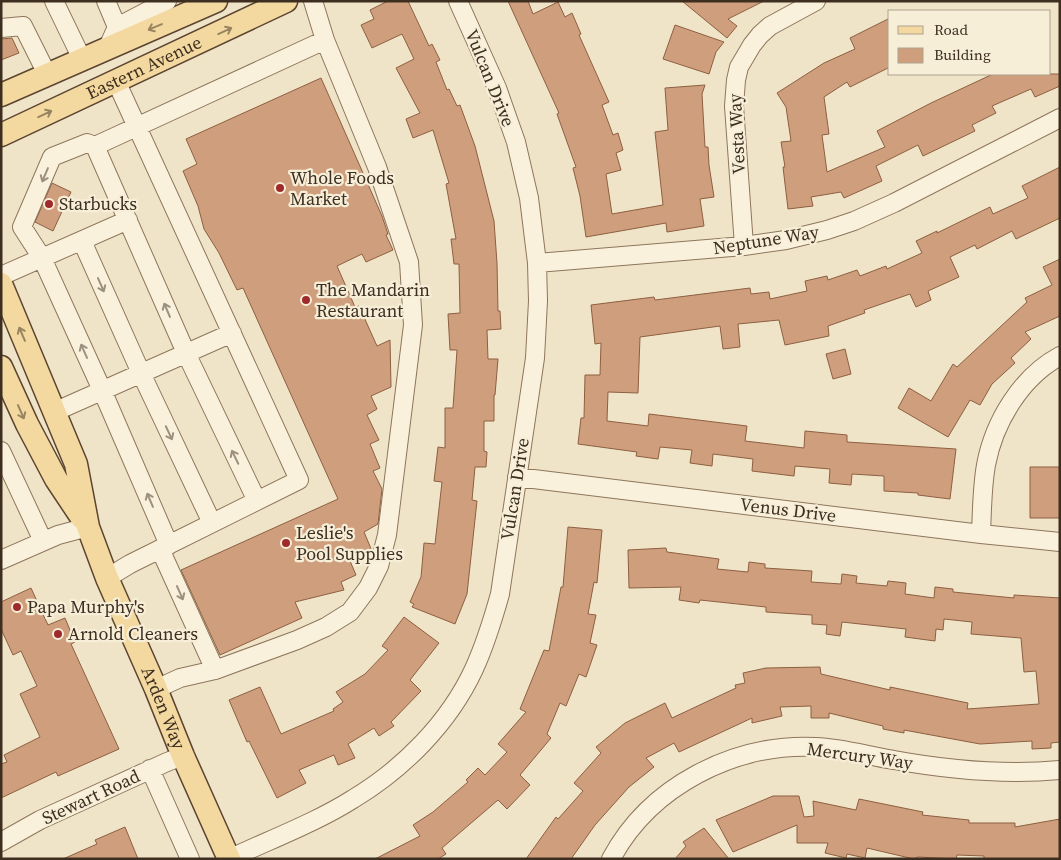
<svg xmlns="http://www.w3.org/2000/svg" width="1061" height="860" font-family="'Source Serif 4',serif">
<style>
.building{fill:#cf9f7d;stroke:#8d5f41}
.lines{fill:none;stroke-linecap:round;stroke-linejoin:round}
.minor-casing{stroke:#8d765c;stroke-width:20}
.major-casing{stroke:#5b4430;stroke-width:25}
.minor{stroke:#faf1dc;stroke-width:18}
.major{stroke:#f3d9a0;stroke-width:22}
.oneway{stroke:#988460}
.oneway2{stroke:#9c907e}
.poi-dot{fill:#9e2a2b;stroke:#f7eed8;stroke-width:2}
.labels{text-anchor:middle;stroke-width:4.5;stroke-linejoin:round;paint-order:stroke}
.street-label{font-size:18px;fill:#3d2e20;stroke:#f7eed8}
.poi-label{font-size:18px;fill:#3d2e20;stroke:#f7eed8;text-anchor:start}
</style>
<rect width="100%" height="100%" fill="#f0e4c8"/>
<path class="building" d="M388,1H408L429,46L432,44L440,60L436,62L447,90L449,89L457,106L460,105L475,146L494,221L497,263L498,311H500L501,329L487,330L488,359H498L495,395H494V421H484V451L487,452L486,467H475L472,500L477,501L467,594L455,624L412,607L414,604L410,602L421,577L424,543L435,544L442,482L434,481L438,447L445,448V408H453L457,350H450L448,314L460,313L459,264H454L451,239H456L446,184L449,183L433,130L413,138L406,119L420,113L396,68L414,59L402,34L372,48L361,25L374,19L370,10Z
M508,1H528L533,14L558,2L565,17L572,13L581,34L579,35L609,102L602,105L613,135L618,133L623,150L616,153L621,170L606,174L612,214L663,205L655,132L668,130L665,88L705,85L702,94L705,147H708L709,165L714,197L700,199L704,226L667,232L666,223L586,237L580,196L573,168L576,167L557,114L559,113Z
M682,1H764L728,19L737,26L727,38Z
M890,18V67L850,87L847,82L824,97L829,134L822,135L827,172L885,147L877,131L931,103L993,74H1060V86L1035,97L1031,89L992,106L996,113L972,125L975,131L923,156L918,145L876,166L882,181L844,198L841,192L811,197L813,206L788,209L783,167H785L781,142L791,141L786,107L777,93L824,63L855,49L850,38Z
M675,25L724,42L716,52L709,74L663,59Z
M12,38L19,53L1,60V39Z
M321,78L382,216L388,234L386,235L393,250L366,262L362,254L337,266L355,307L359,306L377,346L390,340L391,387L371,396L377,409L367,415L379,440L370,444L380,468L373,471L382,489L378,524L364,532L372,551L350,561L356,575L341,582L344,590L295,602L302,618L220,655L181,570L338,499L243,288L237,290L219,253L204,229L198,206L183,171L197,164L186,139Z
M1060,167V218L1016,239L1012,231L977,249L975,245L950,257L959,277L928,291L931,300L916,307L910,294L864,310L865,313L828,326L829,336L785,345L779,320L738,324L740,347L723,349L720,326L640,337L638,393L608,392L607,421L648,426L649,414L747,426L745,441L804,448L805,431L847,435V442L956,449L950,499L918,495V493L884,491V476L852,474L851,485L829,483L830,469L795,466L794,476L752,471L753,459L713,454L712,466L690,463L692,450L660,447L658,459L636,456L637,452L578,444L581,418H584L585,375H600L601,343L595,344L591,305L654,297L655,300L750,288L751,294L769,292L770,299L807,291L805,281L827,276L828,280L857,270L860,276L886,266L887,269L922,253L916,241L937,231V233L990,207L993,214L1028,198L1022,186Z
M52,183L71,192L53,231L35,222Z
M1060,259V316L1025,332L1031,339L1011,358L1015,363L992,384L980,405L970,400L948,437L898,408L909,388L931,401L953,364L957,367L1027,302L1025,298L1052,285L1043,267Z
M845,349L851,374L833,379L826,354Z
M1030,467H1060V518H1030Z
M568,527L602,530L597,583L594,582L588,614L596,615L590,643L597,645L586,677L579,674L566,706L560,703L547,734L551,738L520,775L530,785L507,809L498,800L442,848L446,854L438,859H375L420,836L413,825L433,812L468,782L466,780L478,768L485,775L507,752L498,744L526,712L520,709L544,650L549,651L561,587H563Z
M666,548L667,552L719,559L717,569L748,572L749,562L765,564V568L812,571L811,582L841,584L842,574L857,576L856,583L887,586L888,581L906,583L905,594L934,598L935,587L953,589V592L1014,598V595L1060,598V742L1051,743V748L1032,749V741L980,744L904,730V733L883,729V726L829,713V718H811V706L780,707L782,716L752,723V718L679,752L674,743L646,758L654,767L629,787L595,825L571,859H526L556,817L558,819L583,791L574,783L601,753L596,747L625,723L665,703L672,718L736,688L735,685L745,683L743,673L766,668L820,667L821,674L890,690V687L968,703L967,709L1039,704L1036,671L1024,672L1021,638L971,634L972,622L944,619L943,630L936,629L935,641L905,637L906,629L842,622L840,636L826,634L827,625L812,624V615L766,612V607L700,600L699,603L679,600L681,587L629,588L628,550Z
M31,588L48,625L65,618L75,642L71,644L119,749L58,776L56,772L1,798V764L7,762L4,755L40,737L20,694L37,686L21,651L13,655L1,629V602Z
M404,617L439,643L410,680L421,691L391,722L394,726L379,736L374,728L348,744L355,758L338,765L334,755L299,770L306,783L277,798L249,741L247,742L229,700L260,687L281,734L334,711L333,709L343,702L336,692L365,674L388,650L382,646Z
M773,796H799L804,817L814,816L813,801L856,810L859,799L923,812L922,815L969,820V823H1015V827L1060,819V859H984V856L957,855L956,859L918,857L914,859L867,848L865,858L847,854L846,858L825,853L828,843H797V825L733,852L716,820Z
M125,827L138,859H63L97,844L95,840Z
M704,828L729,859H675L686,846L683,842Z"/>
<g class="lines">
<defs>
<path id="minor" d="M54,1L82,59
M106,1L117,27
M1,28L23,26L47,74
M108,47L117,27L167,1
M95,146L87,143L52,157L22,227L42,258L102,390L169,545
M82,241L141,373L212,523
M744,246L734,106L736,80L739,67L752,45L760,35L770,26L816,1
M537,263L744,246L786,240L827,230L854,221L894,203L1060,118
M1,276L128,220
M54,412L232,333
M1,451L43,541
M517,477L981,534L1060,542
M257,501L186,353L95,146L325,40
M981,534C982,511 982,487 986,465C994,422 1021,377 1060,356
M160,549L215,670
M1,560L58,535L88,527
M107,578L130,564L299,480L116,81
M156,689L180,678L215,670L297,640L326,627L350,612L368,588L379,566L387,535L413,325L409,262L377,167L325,40L313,1
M150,769L190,859
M1,842L40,820L167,762L183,756
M229,859C269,840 317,822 353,799C403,769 449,723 474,669C485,645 493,619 500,594L535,358L538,301L537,263L529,198L516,142L497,88L458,1
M611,859C650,786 734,743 816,747C843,748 868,756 894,760C949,770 1005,775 1060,770"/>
<g id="major">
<path d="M1,95L216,1"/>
<path id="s1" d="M1,135L286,1"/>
<path id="s2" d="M1,284L76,464L88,527L107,578L156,689L183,756L229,859"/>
<path d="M1,367L27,424L56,479L82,518"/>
</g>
</defs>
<use href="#minor" class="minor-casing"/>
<use href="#major" class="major-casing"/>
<use href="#minor" class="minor"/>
<use href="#major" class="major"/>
</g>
<defs><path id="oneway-shaft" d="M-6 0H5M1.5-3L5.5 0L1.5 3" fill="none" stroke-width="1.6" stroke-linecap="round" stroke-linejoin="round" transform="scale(1.25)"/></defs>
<g class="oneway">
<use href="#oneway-shaft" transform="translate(155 27) rotate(157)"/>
<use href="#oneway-shaft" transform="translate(225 31) rotate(-25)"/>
<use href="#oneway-shaft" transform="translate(45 114) rotate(-25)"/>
<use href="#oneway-shaft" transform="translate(22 334) rotate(-113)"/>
<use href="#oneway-shaft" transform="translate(21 412) rotate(66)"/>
</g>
<g class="oneway2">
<use href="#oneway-shaft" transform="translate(45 175) rotate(113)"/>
<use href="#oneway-shaft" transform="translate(101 285) rotate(66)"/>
<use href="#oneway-shaft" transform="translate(167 310) rotate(-113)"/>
<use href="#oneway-shaft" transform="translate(84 351) rotate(-114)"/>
<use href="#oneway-shaft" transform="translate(169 433) rotate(65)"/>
<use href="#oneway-shaft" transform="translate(235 457) rotate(-116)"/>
<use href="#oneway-shaft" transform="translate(150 500) rotate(-113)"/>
<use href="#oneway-shaft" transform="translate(180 593) rotate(66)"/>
</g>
<g class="poi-dot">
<circle cx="280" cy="188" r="5"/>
<circle cx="49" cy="204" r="5"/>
<circle cx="306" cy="300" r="5"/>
<circle cx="286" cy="543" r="5"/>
<circle cx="17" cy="607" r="5"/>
<circle cx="58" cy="634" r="5"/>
</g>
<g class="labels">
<g class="street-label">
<text dy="6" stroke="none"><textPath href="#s1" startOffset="158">Eastern Avenue</textPath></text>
<text transform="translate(490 78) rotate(68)" y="6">Vulcan Drive</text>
<text transform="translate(737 134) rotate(-93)" y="6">Vesta Way</text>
<text transform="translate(766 240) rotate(-9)" y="6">Neptune Way</text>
<text transform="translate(515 489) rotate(-81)" y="6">Vulcan Drive</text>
<text transform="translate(788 510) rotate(7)" y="6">Venus Drive</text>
<text dy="6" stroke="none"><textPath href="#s2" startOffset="455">Arden Way</textPath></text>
<text transform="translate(860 756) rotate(8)" y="6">Mercury Way</text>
<text transform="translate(91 797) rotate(-25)" y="6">Stewart Road</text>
</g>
<g class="poi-label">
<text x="290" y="184">Whole Foods<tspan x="290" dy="21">Market</tspan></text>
<text x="59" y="210">Starbucks</text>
<text x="316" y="296">The Mandarin<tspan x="316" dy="21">Restaurant</tspan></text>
<text x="296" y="539">Leslie's<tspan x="296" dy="21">Pool Supplies</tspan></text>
<text x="27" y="613">Papa Murphy's</text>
<text x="68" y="640">Arnold Cleaners</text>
</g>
</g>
<rect width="1061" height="860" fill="none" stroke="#3d2e20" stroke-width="5"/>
<rect x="888" y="10" width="162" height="65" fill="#f7eed8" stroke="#ada18e"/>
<rect x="898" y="26" width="25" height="8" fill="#f3d9a0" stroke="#ada18e"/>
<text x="934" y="35" font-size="15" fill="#3d2e20">Road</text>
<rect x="898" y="48" width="25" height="15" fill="#cf9f7d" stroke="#ada18e"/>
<text x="934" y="60" font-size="15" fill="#3d2e20">Building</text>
</svg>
